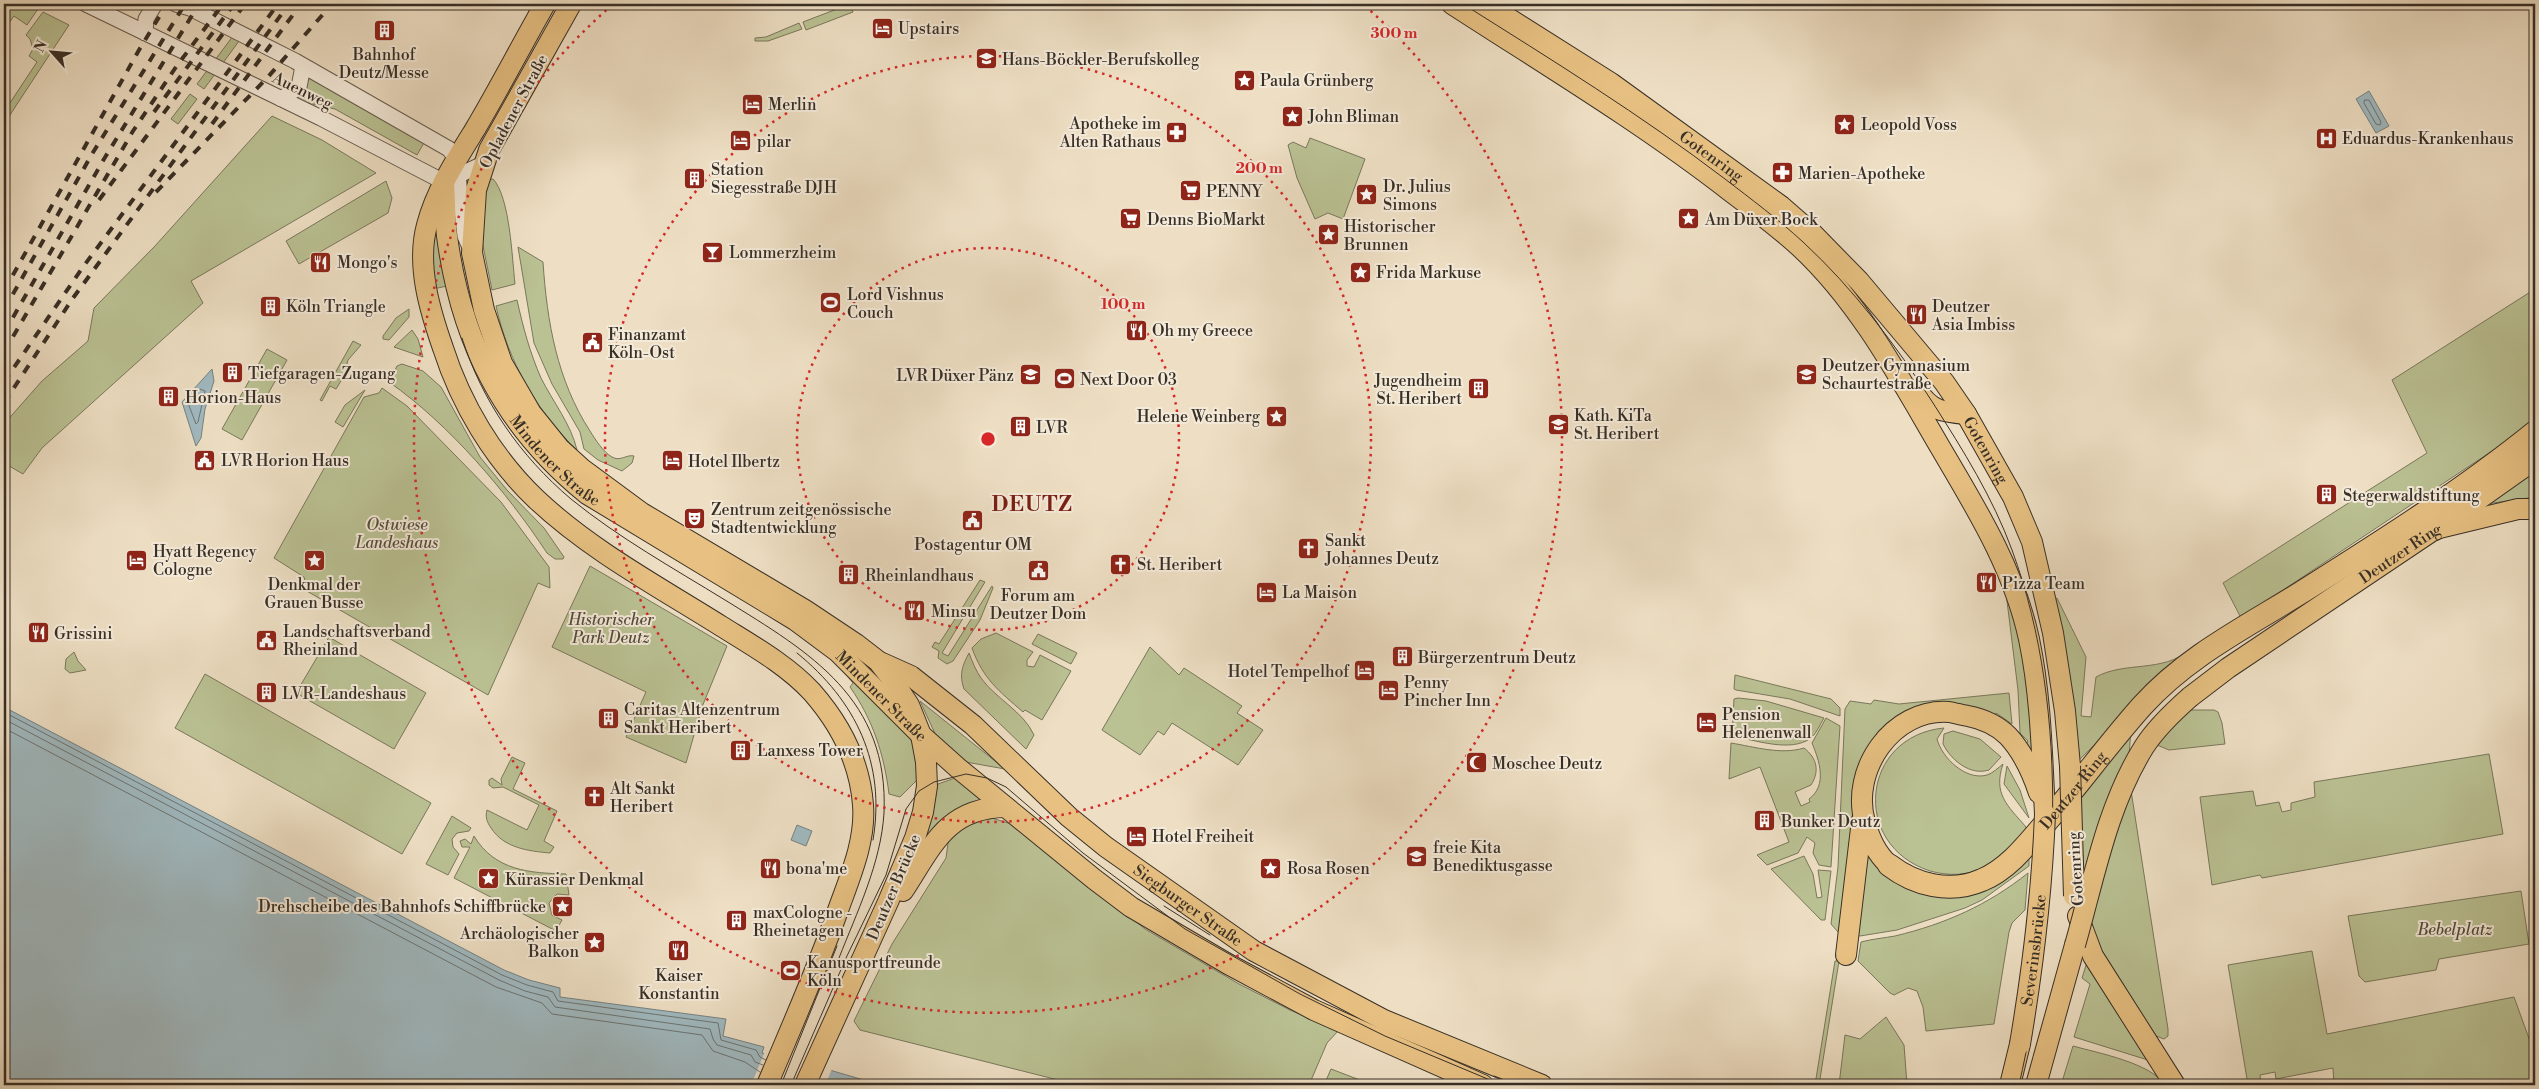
<svg xmlns="http://www.w3.org/2000/svg" width="2539" height="1089" font-family="'Libre Bodoni',serif">
<style>
.green{fill:#bac193;stroke:#79785c}
.water{fill:#a0b9c0;stroke:#768282}
.pier{fill:#eedfc4}
.lines{fill:none;stroke-linecap:round;stroke-linejoin:round}
.shore{stroke:#6c7473;stroke-width:1}
.minor-casing{stroke:#665b4e;stroke-width:17}
.major-casing{stroke:#382f26;stroke-width:22}
.highway-casing{stroke:#382f26;stroke-width:24}
.minor{stroke:#f4ead9;stroke-width:15}
.major{stroke:#e7c082;stroke-width:20}
.highway{stroke:#e7c082;stroke-width:22}
.tram{stroke:#382f26;stroke-width:1}
.rail{stroke:#382f26;stroke-width:4;stroke-dasharray:9 9;stroke-linecap:butt}
.major-bridge-casing{stroke:#382f26;stroke-width:22;stroke-linecap:butt}
.major-bridge{stroke:#e7c082;stroke-width:20}
.ring{fill:none;stroke:#d62828;stroke-width:2.5;stroke-dasharray:2.5 5}
.labels{text-anchor:middle;stroke-width:4;stroke-linejoin:round;paint-order:stroke}
.poi-label{font-size:16px;fill:#382f26;stroke:#f4ead9;text-anchor:start}
.street-label{font-size:16px;fill:#382f26;stroke:#f4ead9}
.park-label{font-size:16px;font-style:italic;fill:#524c3c;stroke:#f4ead9}
.district-label{font-size:21px;font-weight:bold;letter-spacing:1px;fill:#7a1f14;stroke:#f4ead9}
.centre{fill:#d62828;stroke:#f4ead9;stroke-width:2.5}
.ring-label{font-size:15px;text-anchor:middle;font-weight:bold;fill:#d62828;stroke:#f4ead9;stroke-width:4;stroke-linejoin:round;paint-order:stroke}
</style>
<rect width="100%" height="100%" fill="#eedfc4"/>
<filter id="stains"><feTurbulence type="fractalNoise" baseFrequency=".004" numOctaves="4"/><feColorMatrix values="0 0 0 0 .2 0 0 0 0 .09 0 0 0 0 .02 0 0 0 .5 -.17"/></filter>
<radialGradient id="worn" r=".72"><stop offset=".6" stop-color="#630" stop-opacity="0"/><stop offset="1" stop-color="#630" stop-opacity=".3"/></radialGradient>
<path class="green" d="M4,4H40V6L27,25L14,16L9,23L4,20Z
M850,4L853,12L806,30L803,22Z
M43,12L69,25L4,124V112L37,62L29,56L33,49L30,39L26,35Z
M799,23L802,29L768,41H755V38L766,37Z
M233,36L239,41L204,89L197,84Z
M307,75L425,141L417,155L335,109L304,102L294,97Z
M190,94L197,99L178,124L171,119Z
M272,116L322,140L376,173L191,281L203,303L42,448L23,474L4,463V424L42,381L88,341L94,308L155,246Z
M1310,138L1365,159L1343,219L1328,213L1315,219L1297,178L1288,145L1293,142L1306,148Z
M493,179C510,197 512,258 515,284L492,290L480,231L484,180Z
M386,181L392,198L388,213L299,264L286,241Z
M434,221L452,285L433,289L429,257Z
M518,247L543,262C547,322 557,380 590,431C595,439 603,452 612,457C620,462 627,454 634,456L632,463L622,471L598,460L584,449L580,432L552,384L534,343Z
M2535,289V418L2498,447L2241,618L2223,583L2427,453L2392,380Z
M517,300C523,327 530,353 541,378C553,402 571,424 577,450C537,412 508,361 496,306Z
M409,309V317L389,340L383,339V336L396,318Z
M412,330L418,339L423,357L394,347Z
M353,341L361,345L348,360L344,376L336,389L330,386L322,401L320,400Z
M267,349L287,360L242,440L222,429Z
M402,364L423,371L441,387L480,457L507,490L544,528L564,557L563,559H555L547,553C506,491 450,425 389,382L397,366Z
M382,388L407,406L501,502L549,567L550,588L538,583L488,695L305,590L307,587L304,577L274,558L364,397L379,393Z
M365,390L343,427L335,422L345,405Z
M2535,467V497L2486,504Z
M590,566L727,646L702,707L686,763L626,737L646,692L552,647Z
M980,580L985,582L942,653L948,656L992,586L993,588L980,620L953,661L947,664L938,658L939,651L932,647L935,642L939,644Z
M2006,593C2026,644 2031,702 2033,757L2025,747L2028,741L2020,733L2018,690Z
M2057,598L2086,657L2081,716L2091,717L2096,677C2125,661 2163,673 2189,650L2190,651L2077,762C2073,707 2068,653 2055,599Z
M996,633L1033,652L1027,660V666L1034,667L1040,655L1071,671L1042,720L1025,710L1023,712C999,691 983,679 972,648L981,639Z
M1038,634L1077,653L1071,664L1032,644Z
M329,637L426,693L394,749L296,693Z
M1150,647L1179,675L1184,668L1242,706L1237,713L1263,730L1238,765L1172,723L1164,735L1158,731L1140,755L1102,730Z
M74,652L78,661L86,670L70,673L65,669L66,659Z
M969,653C972,661 976,671 981,678C996,699 1023,711 1034,735L1026,749L964,689C959,675 962,666 969,653Z
M843,671L916,740L919,778L900,797L889,794C884,754 873,720 850,687L853,683Z
M205,674L431,803L402,854L175,728Z
M1735,675L1831,699L1840,708V716L1790,699L1736,690L1734,689Z
M2009,693L2012,724L1996,713L1994,718H1898L1854,807L1848,887L1841,930L1838,932L1831,924L1838,867L1845,709L1850,701L1871,704L1874,700L1899,704Z
M1738,698L1766,701L1824,718C1820,724 1817,733 1811,738C1791,753 1755,740 1732,736L1734,699Z
M920,701L1005,769L960,761L938,740Z
M2191,710H2214L2218,712L2222,723L2225,744L2169,750L2157,745L2173,725Z
M1826,718L1840,726L1831,867L1819,865L1813,853L1815,843L1807,837L1798,853L1767,865L1757,855L1789,842L1760,767L1729,779L1731,743C1755,747 1781,755 1804,748C1817,758 1820,771 1811,785L1795,792L1801,806L1810,802L1809,799C1828,785 1819,760 1812,743Z
M1944,728L1937,739C1942,758 1966,781 1987,775C1993,773 1998,768 2003,764C1993,794 2007,805 2026,827V831C2013,844 2001,858 1986,867C1969,876 1948,876 1930,871C1850,845 1861,736 1944,728Z
M2131,728L2128,771L2168,1029V1036L2164,1039L2151,1034L2117,982L2090,928L2082,881L2079,792Z
M1953,731L1980,739L2001,757L1989,770C1970,776 1951,760 1943,744L1944,734Z
M2489,754L2503,834L2262,878L2260,875L2212,885L2200,797L2253,791L2256,806L2279,802L2282,812L2291,810V803L2315,797L2314,782Z
M512,757L525,763L513,789L557,811L544,841L554,847L550,853C528,851 504,848 491,828C487,822 485,817 487,810L527,830L539,805L503,787L493,788L489,785V780L492,778L502,785L501,779Z
M2007,766L2020,790L2029,818L2004,784Z
M955,778L987,800L926,835L938,784Z
M452,816L471,828L469,831L457,833L452,839L453,847L459,854L448,875L426,864Z
M985,816L1018,826L1145,929L1239,984L1290,1010L1339,1030L1327,1043L1309,1085H1078L860,1030L854,1021L892,944L946,858L949,836Z
M474,836C495,871 530,873 566,874L569,895L557,894L549,903L552,915L562,920L556,931L454,878L470,847H462L460,841L465,839L471,844Z
M1867,853L1926,894L2029,853V866L1982,900L1965,908L1897,930L1860,936L1857,935Z
M1804,856L1813,874L1817,898L1822,897L1818,870L1831,871L1825,920H1821L1771,869Z
M2028,873L2025,910L2012,923L2009,932L1994,1024L1926,1031L1923,1007L1917,991L1908,988L1894,995L1890,993L1858,961L1861,942C1872,939 1884,938 1895,936C1945,924 1988,905 2028,873Z
M2521,891L2529,944L2439,959L2436,970L2365,982L2359,976L2348,916Z
M2312,951L2327,1034L2514,997L2535,1055V1079L2516,1085H2334L2333,1068L2276,1079L2275,1072L2260,1075L2261,1085H2248L2228,965Z
M1835,961H1839L1819,1085H1815Z
M2087,962L2151,1061L2074,1037L2090,984L2082,978Z
M1886,1017L1904,1045L1907,1085H1839L1845,1035L1860,1039Z
M2073,1046C2098,1053 2151,1063 2165,1085H2061Z
M1331,1069L1373,1085H1324Z"/>
<path class="water" d="M2369,91L2389,126L2376,133L2356,99Z
M212,369L214,381L205,409L201,438L196,446L182,402Z
M4,707L504,970L529,980L560,988V997L726,1019L723,1036L764,1047L762,1053L806,1070L809,1064L881,1085H4Z
M797,825L812,831L806,846L791,840Z"/>
<path class="pier" d="M766,1049L765,1052L805,1067L809,1061L832,1069L825,1085H751Z"/>
<g class="lines">
<path class="shore" d="M2365,100H2369L2381,122L2380,125L2376,124L2364,103Z
M200,389L205,391L198,422L196,424L188,403Z
M4,712L502,975L527,985L553,992L558,1001L718,1023L721,1040L756,1050L760,1057L766,1060
M4,719L499,980L525,991L548,997L555,1007L710,1029L713,1039L717,1045L751,1055L755,1062L763,1065
M4,728L496,987L542,1003L552,1014L702,1035L713,1051L745,1062L760,1072"/>
<defs>
<path id="minor" d="M86,4L321,118L444,182L483,164
M176,4L190,8L295,61L449,149L456,159L465,236L469,245
M145,33L146,19L155,4
M281,99L299,87L303,66"/>
<g id="major">
<path d="M545,4C521,46 499,89 474,131C456,160 436,191 427,225C416,265 430,311 443,348C461,404 493,458 536,499C590,550 659,587 721,626C753,646 787,665 812,692C840,724 860,763 863,805C866,842 849,879 837,913C816,972 791,1028 767,1085"/>
<path d="M571,4L489,150L476,190L472,253L484,310L502,363L531,413L560,449L581,468L642,513L805,610L856,644L878,661L889,675L909,705L921,735L926,762L927,786L923,812L915,838L888,902L805,1085"/>
<path d="M1452,4C1546,65 1641,122 1730,191C1754,209 1778,227 1800,247C1860,303 1899,377 1940,447C1976,508 2014,569 2029,639C2041,696 2042,756 2045,814"/>
<path id="s1" d="M1486,4L1611,83L1781,206L1813,234L1859,281L1944,382L1966,414L2013,497L2032,542L2053,633L2065,711L2070,766"/>
<path id="s2" d="M444,182C445,200 445,218 447,236C461,342 504,427 587,494L795,620L838,652L921,735L958,768L1094,879L1131,907L1228,964L1314,1010L1483,1085"/>
<path d="M1917,390C1931,411 1942,412 1966,414"/>
<path id="s3" d="M882,663L911,676L973,725L1069,817L1106,847L1254,951L1384,1020L1542,1085"/>
<path id="s4" d="M2190,697L2228,668L2435,529L2518,509H2535"/>
<path d="M1889,865C1876,853 1870,839 1865,822C1850,771 1892,708 1949,712C1955,713 1962,715 1968,716C1983,719 1997,725 2008,736C2023,752 2032,772 2039,793"/>
<path d="M903,891C932,847 946,808 1005,807"/>
<path d="M2078,916L2093,956L2175,1085"/>
<path d="M1846,955L1862,820"/>
<path d="M2010,1085L2020,1044"/>
<path d="M2036,1085L2075,945"/>
</g>
<g id="highway">
<path d="M2435,529L2535,458"/>
<path id="s5" d="M1889,865C1915,885 1950,894 1982,880C2009,869 2029,842 2048,820C2080,783 2109,743 2142,706C2187,656 2246,627 2302,592C2381,542 2462,491 2535,432"/>
</g>
</defs>
<use href="#minor" class="minor-casing"/>
<use href="#major" class="major-casing"/>
<use href="#highway" class="highway-casing"/>
<use href="#minor" class="minor"/>
<use href="#major" class="major"/>
<use href="#highway" class="highway"/>
<path class="tram" d="M1463,4C1552,60 1641,115 1725,179C1751,199 1778,219 1803,242C1853,288 1896,345 1933,403C1963,450 1993,498 2012,550C2073,715 2057,917 2019,1085
M462,338C482,401 520,456 571,499C619,538 673,568 725,600C811,653 889,699 884,813C881,863 857,912 839,958
M797,653C856,701 886,763 873,840
M1164,906L1210,935
M1494,1076L1518,1085
M781,1085L837,946
M791,1085L846,958L886,875L906,809L919,791L934,782L966,774L987,778L1006,787L1083,853L1185,929L1300,994L1385,1036L1502,1085"/>
<path class="rail" d="M154,112L234,4
M212,124L301,4
M156,192L267,78L332,4
M99,200L245,4
M4,291L139,50L167,4
M4,310L92,154L185,4
M4,333L104,159L199,4
M4,352L133,131L176,67L223,4
M4,382L83,267L278,4
M4,403L73,298L289,4"/>
<defs>
<g id="major-bridge">
<path d="M2070,766L2074,896"/>
<path d="M2075,945C2094,879 2107,806 2144,747C2156,728 2173,712 2190,697"/>
<path id="s6" d="M2020,1044C2033,967 2042,892 2045,814"/>
</g>
</defs>
<use href="#major-bridge" class="major-bridge-casing"/>
<use href="#major-bridge" class="major-bridge"/>
</g>
<g class="ring">
<circle cx="988" cy="439" r="191"/>
<circle cx="988" cy="439" r="383"/>
<path d="M1365 6A574 574 0 1 1 611 6"/>
</g>
<defs>
<symbol id="hotel-square" viewBox="-11 -11 22 22"><rect x="-9" y="-9" width="18" height="18" rx="4" fill="#8f2418" stroke="#f4ead9"/><path d="M-6-4.5h1.5V1H6V5H4.5V3h-9V5H-6ZM-4 0a1.8 1.8 0 1 1 3.6 0ZM.5 0V-2.5h3Q6-2.5 6 0Z" fill="#fff"/></symbol>
<symbol id="building-square" viewBox="-11 -11 22 22"><rect x="-9" y="-9" width="18" height="18" rx="4" fill="#8f2418" stroke="#f4ead9"/><path d="M-4-6H4V6H1V3H-1V6H-4ZM-2.5-4.3h1.7v1.8h-1.7ZM.8-4.3h1.7v1.8H.8ZM-2.5-1h1.7V.8h-1.7ZM.8-1h1.7V.8H.8Z" fill="#fff"/></symbol>
<symbol id="school-square" viewBox="-11 -11 22 22"><rect x="-9" y="-9" width="18" height="18" rx="4" fill="#8f2418" stroke="#f4ead9"/><path d="M0-5L7-2L0 1L-7-2ZM-4 1L0 2.5L4 1V4Q0 6-4 4Z" fill="#fff"/></symbol>
<symbol id="sight-square" viewBox="-11 -11 22 22"><rect x="-9" y="-9" width="18" height="18" rx="4" fill="#8f2418" stroke="#f4ead9"/><path d="M0-6L1.8-2.2L6-1.7L2.9 1.2L3.7 5.4L0 3.3L-3.7 5.4L-2.9 1.2L-6-1.7L-1.8-2.2Z" fill="#fff"/></symbol>
<symbol id="pharmacy-square" viewBox="-11 -11 22 22"><rect x="-9" y="-9" width="18" height="18" rx="4" fill="#8f2418" stroke="#f4ead9"/><path d="M-2-6h4v4h4v4h-4v4h-4v-4h-4v-4h4Z" fill="#fff"/></symbol>
<symbol id="hospital-square" viewBox="-11 -11 22 22"><rect x="-9" y="-9" width="18" height="18" rx="4" fill="#8f2418" stroke="#f4ead9"/><path d="M-5-5h3v3.5h4V-5h3V5h-3V1.5h-4V5h-3Z" fill="#fff"/></symbol>
<symbol id="supermarket-square" viewBox="-11 -11 22 22"><rect x="-9" y="-9" width="18" height="18" rx="4" fill="#8f2418" stroke="#f4ead9"/><path d="M-6-5.5h2.5l.6 2H6L4.5 2H-2.5L-4.4-4H-6ZM-1.5 3.2a1.3 1.3 0 1 0 .1 0ZM3 3.2a1.3 1.3 0 1 0 .1 0Z" fill="#fff"/></symbol>
<symbol id="bar-square" viewBox="-11 -11 22 22"><rect x="-9" y="-9" width="18" height="18" rx="4" fill="#8f2418" stroke="#f4ead9"/><path d="M-6-5H6L.8 .8V4.5H3.5V6h-7V4.5H-.8V.8Z" fill="#fff"/></symbol>
<symbol id="restaurant-square" viewBox="-11 -11 22 22"><rect x="-9" y="-9" width="18" height="18" rx="4" fill="#8f2418" stroke="#f4ead9"/><path d="M-5-6h1v4h1v-4h1v4h1v-4h1v5L-1.5 .5V6h-2V.5L-5-1ZM5-6V6H3V1.5H1.5Q1.5-4 5-6Z" fill="#fff"/></symbol>
<symbol id="stadium-square" viewBox="-11 -11 22 22"><rect x="-9" y="-9" width="18" height="18" rx="4" fill="#8f2418" stroke="#f4ead9"/><path d="M0-5a6.5 5 0 1 0 0 10a6.5 5 0 1 0 0-10ZM-3.5-1.8h7v3.6h-7Z" fill="#fff"/></symbol>
<symbol id="civic-square" viewBox="-11 -11 22 22"><rect x="-9" y="-9" width="18" height="18" rx="4" fill="#8f2418" stroke="#f4ead9"/><path d="M-.6-6.5H3V-4.5H.6V-3L4-1V1h2V6H-6V1h2V-1L-.6-3ZM-1.2 2.5V6h2.4V2.5Z" fill="#fff"/></symbol>
<symbol id="theatre-square" viewBox="-11 -11 22 22"><rect x="-9" y="-9" width="18" height="18" rx="4" fill="#8f2418" stroke="#f4ead9"/><path d="M-5-5.5Q0-4 5-5.5V0Q5 5 0 6Q-5 5-5 0ZM-3.3-2.5H-1v1.5H-3.3ZM1-2.5H3.3v1.5H1ZM-2.8 1Q0 5.5 2.8 1Z" fill="#fff"/></symbol>
<symbol id="church-square" viewBox="-11 -11 22 22"><rect x="-9" y="-9" width="18" height="18" rx="4" fill="#8f2418" stroke="#f4ead9"/><path d="M-1.2-6h2.4v3.5h3.3v2.4h-3.3V6h-2.4V-.1h-3.3v-2.4h3.3Z" fill="#fff"/></symbol>
<symbol id="mosque-square" viewBox="-11 -11 22 22"><rect x="-9" y="-9" width="18" height="18" rx="4" fill="#8f2418" stroke="#f4ead9"/><path d="M3.5-4.9A6 6 0 1 0 3.5 4.9A5 5 0 1 1 3.5-4.9Z" fill="#fff"/></symbol>
</defs>
<g fill-rule="evenodd">
<use href="#hotel-square" x="870" y="16" width="25" height="25"/>
<use href="#building-square" x="372" y="18" width="25" height="25"/>
<use href="#school-square" x="974" y="46" width="25" height="25"/>
<use href="#sight-square" x="1232" y="68" width="25" height="25"/>
<use href="#hotel-square" x="740" y="92" width="25" height="25"/>
<use href="#sight-square" x="1280" y="104" width="25" height="25"/>
<use href="#sight-square" x="1832" y="112" width="25" height="25"/>
<use href="#pharmacy-square" x="1164" y="120" width="25" height="25"/>
<use href="#hospital-square" x="2314" y="126" width="25" height="25"/>
<use href="#hotel-square" x="728" y="128" width="25" height="25"/>
<use href="#pharmacy-square" x="1770" y="160" width="25" height="25"/>
<use href="#building-square" x="682" y="166" width="25" height="25"/>
<use href="#supermarket-square" x="1178" y="178" width="25" height="25"/>
<use href="#sight-square" x="1354" y="182" width="25" height="25"/>
<use href="#supermarket-square" x="1118" y="206" width="25" height="25"/>
<use href="#sight-square" x="1676" y="206" width="25" height="25"/>
<use href="#sight-square" x="1316" y="222" width="25" height="25"/>
<use href="#bar-square" x="700" y="240" width="25" height="25"/>
<use href="#restaurant-square" x="308" y="250" width="25" height="25"/>
<use href="#sight-square" x="1348" y="260" width="25" height="25"/>
<use href="#stadium-square" x="818" y="290" width="25" height="25"/>
<use href="#building-square" x="258" y="294" width="25" height="25"/>
<use href="#restaurant-square" x="1904" y="302" width="25" height="25"/>
<use href="#restaurant-square" x="1124" y="318" width="25" height="25"/>
<use href="#civic-square" x="580" y="330" width="25" height="25"/>
<use href="#building-square" x="220" y="360" width="25" height="25"/>
<use href="#school-square" x="1794" y="362" width="25" height="25"/>
<use href="#school-square" x="1018" y="362" width="25" height="25"/>
<use href="#stadium-square" x="1052" y="366" width="25" height="25"/>
<use href="#building-square" x="1466" y="376" width="25" height="25"/>
<use href="#building-square" x="156" y="384" width="25" height="25"/>
<use href="#sight-square" x="1264" y="404" width="25" height="25"/>
<use href="#school-square" x="1546" y="412" width="25" height="25"/>
<use href="#building-square" x="1008" y="414" width="25" height="25"/>
<use href="#civic-square" x="192" y="448" width="25" height="25"/>
<use href="#hotel-square" x="660" y="448" width="25" height="25"/>
<use href="#building-square" x="2314" y="482" width="25" height="25"/>
<use href="#theatre-square" x="682" y="506" width="25" height="25"/>
<use href="#civic-square" x="960" y="508" width="25" height="25"/>
<use href="#church-square" x="1296" y="536" width="25" height="25"/>
<use href="#hotel-square" x="124" y="548" width="25" height="25"/>
<use href="#sight-square" x="302" y="548" width="25" height="25"/>
<use href="#church-square" x="1108" y="552" width="25" height="25"/>
<use href="#civic-square" x="1026" y="558" width="25" height="25"/>
<use href="#building-square" x="836" y="562" width="25" height="25"/>
<use href="#restaurant-square" x="1974" y="570" width="25" height="25"/>
<use href="#hotel-square" x="1254" y="580" width="25" height="25"/>
<use href="#restaurant-square" x="902" y="598" width="25" height="25"/>
<use href="#restaurant-square" x="26" y="620" width="25" height="25"/>
<use href="#civic-square" x="254" y="628" width="25" height="25"/>
<use href="#building-square" x="1390" y="644" width="25" height="25"/>
<use href="#hotel-square" x="1352" y="658" width="25" height="25"/>
<use href="#hotel-square" x="1376" y="678" width="25" height="25"/>
<use href="#building-square" x="254" y="680" width="25" height="25"/>
<use href="#building-square" x="596" y="706" width="25" height="25"/>
<use href="#hotel-square" x="1694" y="710" width="25" height="25"/>
<use href="#building-square" x="728" y="738" width="25" height="25"/>
<use href="#mosque-square" x="1464" y="750" width="25" height="25"/>
<use href="#church-square" x="582" y="784" width="25" height="25"/>
<use href="#building-square" x="1752" y="808" width="25" height="25"/>
<use href="#hotel-square" x="1124" y="824" width="25" height="25"/>
<use href="#school-square" x="1404" y="844" width="25" height="25"/>
<use href="#restaurant-square" x="758" y="856" width="25" height="25"/>
<use href="#sight-square" x="1258" y="856" width="25" height="25"/>
<use href="#sight-square" x="476" y="866" width="25" height="25"/>
<use href="#sight-square" x="550" y="894" width="25" height="25"/>
<use href="#building-square" x="724" y="908" width="25" height="25"/>
<use href="#sight-square" x="582" y="930" width="25" height="25"/>
<use href="#restaurant-square" x="666" y="938" width="25" height="25"/>
<use href="#stadium-square" x="778" y="958" width="25" height="25"/>
</g>
<g class="labels">
<g class="poi-label">
<text x="898" y="34">Upstairs</text>
<text x="384" y="60" text-anchor="middle">Bahnhof<tspan x="384" dy="18">Deutz/Messe</tspan></text>
<text x="1002" y="65">Hans-Böckler-Berufskolleg</text>
<text x="1260" y="86">Paula Grünberg</text>
<text x="768" y="110">Merlin</text>
<text x="1308" y="122">John Bliman</text>
<text x="1161" y="129" text-anchor="end">Apotheke im<tspan x="1161" dy="18">Alten Rathaus</tspan></text>
<text x="1861" y="130">Leopold Voss</text>
<text x="2342" y="144">Eduardus-Krankenhaus</text>
<text x="757" y="147">pilar</text>
<text x="711" y="175">Station<tspan x="711" dy="18">Siegesstraße DJH</tspan></text>
<text x="1798" y="179">Marien-Apotheke</text>
<text x="1383" y="192">Dr. Julius<tspan x="1383" dy="18">Simons</tspan></text>
<text x="1206" y="197">PENNY</text>
<text x="1147" y="225">Denns BioMarkt</text>
<text x="1705" y="225">Am Düxer Bock</text>
<text x="1344" y="232">Historischer<tspan x="1344" dy="18">Brunnen</tspan></text>
<text x="729" y="258">Lommerzheim</text>
<text x="337" y="268">Mongo's</text>
<text x="1376" y="278">Frida Markuse</text>
<text x="847" y="300">Lord Vishnus<tspan x="847" dy="18">Couch</tspan></text>
<text x="286" y="312">Köln Triangle</text>
<text x="1932" y="312">Deutzer<tspan x="1932" dy="18">Asia Imbiss</tspan></text>
<text x="1152" y="336">Oh my Greece</text>
<text x="608" y="340">Finanzamt<tspan x="608" dy="18">Köln-Ost</tspan></text>
<text x="1822" y="371">Deutzer Gymnasium<tspan x="1822" dy="18">Schaurtestraße</tspan></text>
<text x="248" y="379">Tiefgaragen-Zugang</text>
<text x="1014" y="381" text-anchor="end">LVR Düxer Pänz</text>
<text x="1080" y="385">Next Door 03</text>
<text x="1462" y="386" text-anchor="end">Jugendheim<tspan x="1462" dy="18">St. Heribert</tspan></text>
<text x="185" y="403">Horion-Haus</text>
<text x="1574" y="421">Kath. KiTa<tspan x="1574" dy="18">St. Heribert</tspan></text>
<text x="1260" y="422" text-anchor="end">Helene Weinberg</text>
<text x="1036" y="433">LVR</text>
<text x="221" y="466">LVR Horion Haus</text>
<text x="688" y="467">Hotel Ilbertz</text>
<text x="2343" y="501">Stegerwaldstiftung</text>
<text x="711" y="515">Zentrum zeitgenössische<tspan x="711" dy="18">Stadtentwicklung</tspan></text>
<text x="1325" y="546">Sankt<tspan x="1325" dy="18">Johannes Deutz</tspan></text>
<text x="973" y="550" text-anchor="middle">Postagentur OM</text>
<text x="153" y="557">Hyatt Regency<tspan x="153" dy="18">Cologne</tspan></text>
<text x="1137" y="570">St. Heribert</text>
<text x="865" y="581">Rheinlandhaus</text>
<text x="2002" y="589">Pizza Team</text>
<text x="314" y="590" text-anchor="middle">Denkmal der<tspan x="314" dy="18">Grauen Busse</tspan></text>
<text x="1282" y="598">La Maison</text>
<text x="1038" y="601" text-anchor="middle">Forum am<tspan x="1038" dy="18">Deutzer Dom</tspan></text>
<text x="931" y="617">Minsu</text>
<text x="283" y="637">Landschaftsverband<tspan x="283" dy="18">Rheinland</tspan></text>
<text x="54" y="639">Grissini</text>
<text x="1418" y="663">Bürgerzentrum Deutz</text>
<text x="1349" y="677" text-anchor="end">Hotel Tempelhof</text>
<text x="1404" y="688">Penny<tspan x="1404" dy="18">Pincher Inn</tspan></text>
<text x="282" y="699">LVR-Landeshaus</text>
<text x="624" y="715">Caritas Altenzentrum<tspan x="624" dy="18">Sankt Heribert</tspan></text>
<text x="1722" y="720">Pension<tspan x="1722" dy="18">Helenenwall</tspan></text>
<text x="757" y="756">Lanxess Tower</text>
<text x="1492" y="769">Moschee Deutz</text>
<text x="610" y="794">Alt Sankt<tspan x="610" dy="18">Heribert</tspan></text>
<text x="1781" y="827">Bunker Deutz</text>
<text x="1152" y="842">Hotel Freiheit</text>
<text x="1433" y="853">freie Kita<tspan x="1433" dy="18">Benediktusgasse</tspan></text>
<text x="786" y="874">bona'me</text>
<text x="1287" y="874">Rosa Rosen</text>
<text x="505" y="885">Kürassier Denkmal</text>
<text x="546" y="912" text-anchor="end">Drehscheibe des Bahnhofs Schiffbrücke</text>
<text x="753" y="918">maxCologne -<tspan x="753" dy="18">Rheinetagen</tspan></text>
<text x="579" y="939" text-anchor="end">Archäologischer<tspan x="579" dy="18">Balkon</tspan></text>
<text x="807" y="968">Kanusportfreunde<tspan x="807" dy="18">Köln</tspan></text>
<text x="679" y="981" text-anchor="middle">Kaiser<tspan x="679" dy="18">Konstantin</tspan></text>
</g>
<g class="street-label">
<text transform="translate(303 90) rotate(26)" y="6">Auenweg</text>
<text transform="translate(513 111) rotate(-62)" y="6">Opladener Straße</text>
<text dy="6" stroke="none"><textPath href="#s1" startOffset="272">Gotenring</textPath></text>
<text dy="6" stroke="none"><textPath href="#s1" startOffset="678">Gotenring</textPath></text>
<text dy="6" stroke="none"><textPath href="#s2" startOffset="309">Mindener Straße</textPath></text>
<text dy="6" stroke="none"><textPath href="#s4" startOffset="255">Deutzer Ring</textPath></text>
<text dy="6" stroke="none"><textPath href="#s2" startOffset="714">Mindener Straße</textPath></text>
<text dy="6" stroke="none"><textPath href="#s5" startOffset="228">Deutzer Ring</textPath></text>
<text transform="translate(2075 869) rotate(-94)" y="6">Gotenring</text>
<text transform="translate(893 887) rotate(-67)" y="6">Deutzer Brücke</text>
<text dy="6" stroke="none"><textPath href="#s3" startOffset="392">Siegburger Straße</textPath></text>
<text dy="6" stroke="none"><textPath href="#s6" startOffset="95">Severinsbrücke</textPath></text>
</g>
<g class="park-label">
<text x="397" y="530">Ostwiese<tspan x="397" dy="18">Landeshaus</tspan></text>
<text x="611" y="625">Historischer<tspan x="611" dy="18">Park Deutz</tspan></text>
<text x="2455" y="935">Bebelplatz</text>
</g>
<g class="district-label">
<text x="1032" y="511">DEUTZ</text>
</g>
</g>
<circle cx="988" cy="439" r="8" class="centre"/>
<g class="ring-label">
<text x="1394" y="38">300 m</text>
<text x="1259" y="173">200 m</text>
<text x="1123" y="309">100 m</text>
</g>
<rect width="2539" height="1089" fill="none" stroke="#eedfc4" stroke-width="20"/>
<rect x="5" y="5" width="2529" height="1079" fill="none" stroke="#382f26" stroke-width="2.5"/>
<rect x="10" y="10" width="2519" height="1069" fill="none" stroke="#382f26"/>
<g transform="translate(52 52) rotate(297)" stroke="#f4ead9" stroke-width="4" paint-order="stroke">
<path d="M0-4L9 19L0 12L-9 19Z" fill="#382f26"/>
<text y="-8" font-size="14" font-weight="bold" text-anchor="middle" fill="#382f26">N</text>
</g>
<rect width="100%" height="100%" filter="url(#stains)"/>
<rect width="100%" height="100%" fill="url(#worn)"/>
</svg>
